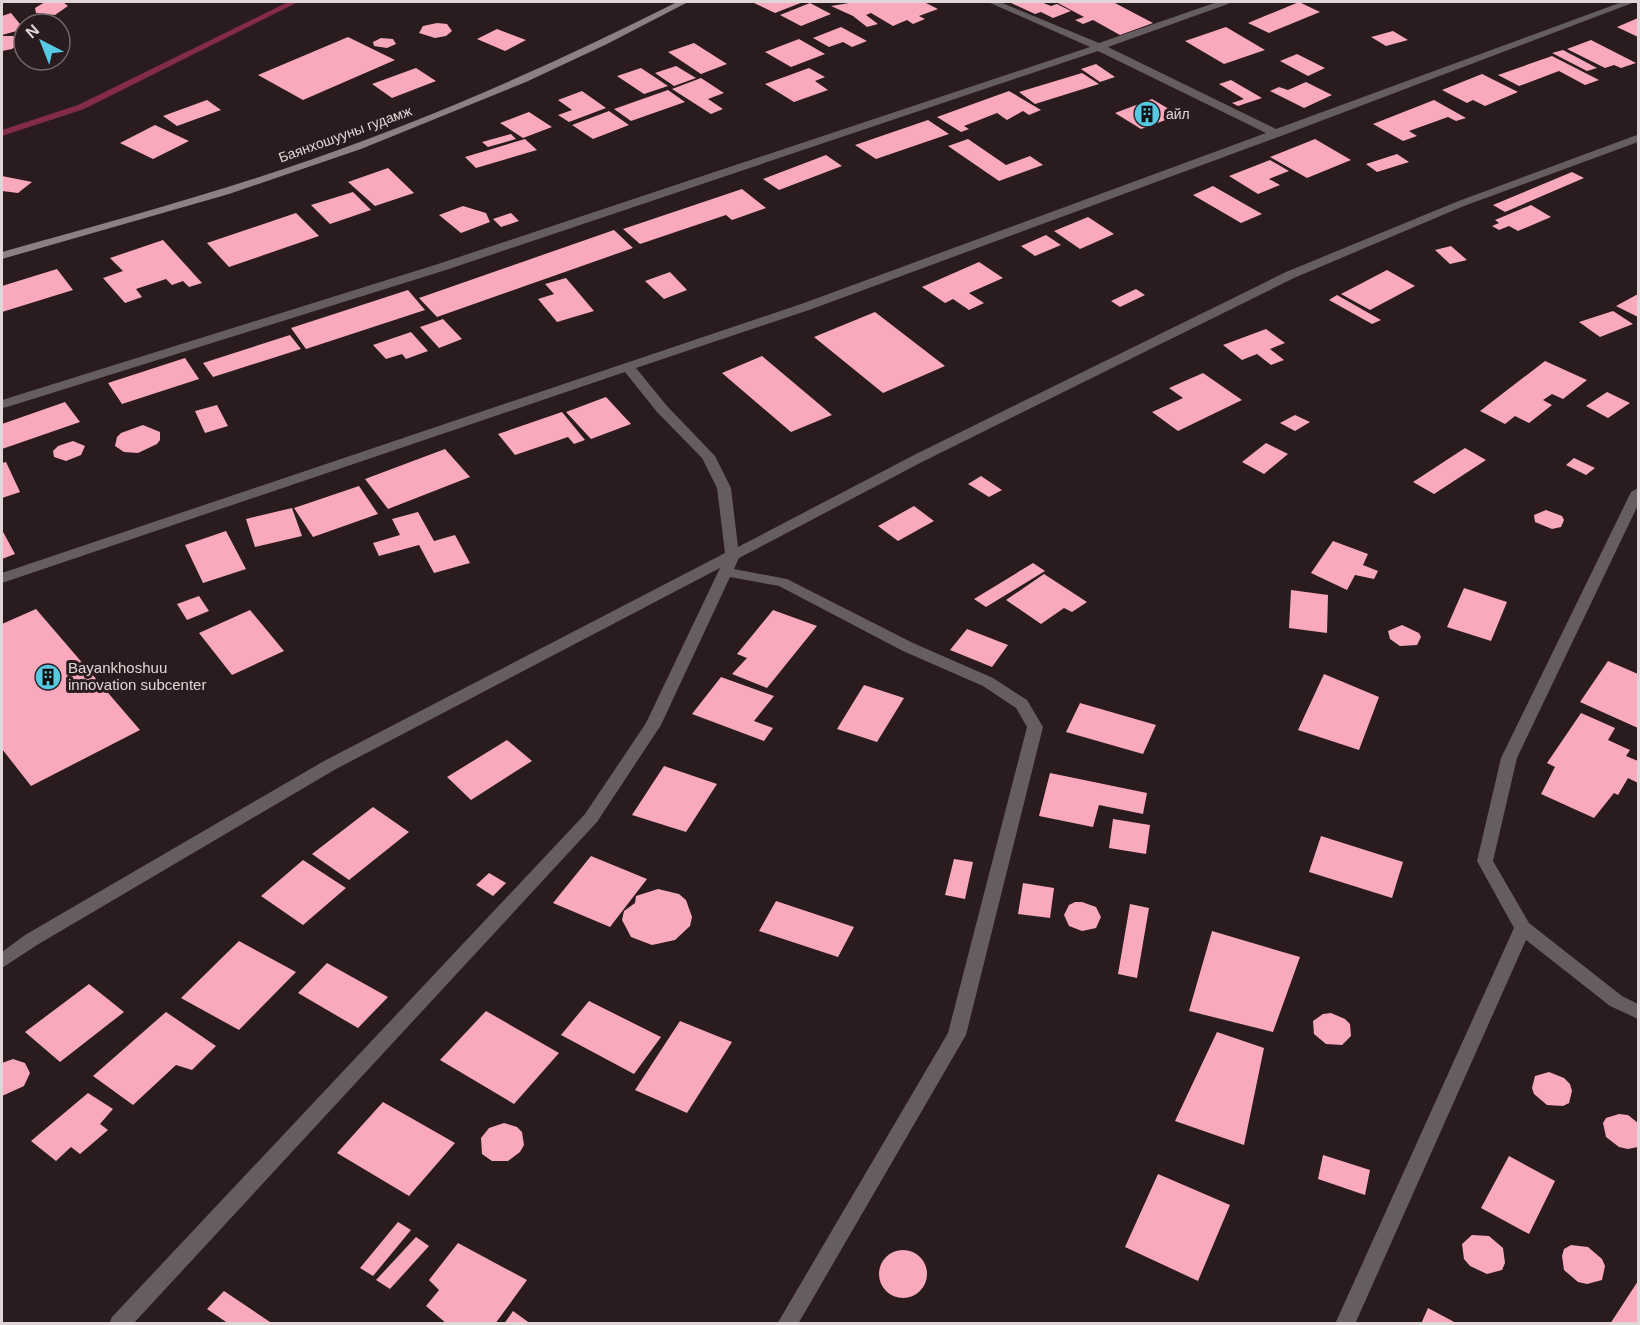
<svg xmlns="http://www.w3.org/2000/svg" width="1640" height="1325" font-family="Helvetica,sans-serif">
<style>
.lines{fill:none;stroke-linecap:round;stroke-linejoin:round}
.stream{fill:#832b47;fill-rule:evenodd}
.building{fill:#faa8bb}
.minor{fill:#655d5f;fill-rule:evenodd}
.secondary{fill:#8d8083;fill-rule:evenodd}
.labels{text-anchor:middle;stroke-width:6;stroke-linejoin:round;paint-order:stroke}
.far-poi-label{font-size:14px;fill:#e0d6d7;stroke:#291b1e;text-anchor:start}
.far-street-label{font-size:14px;fill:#e0d6d7;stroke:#291b1e}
.poi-label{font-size:15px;fill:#e0d6d7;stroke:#291b1e;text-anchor:start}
</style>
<rect width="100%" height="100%" fill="#291b1e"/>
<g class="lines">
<path class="stream" d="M288,2H298L84,109L2,136V130L78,105Z"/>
</g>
<path class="building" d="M45,2H63L68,6L55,15L36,13L35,8Z
M752,2H803L775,13Z
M855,2H924L938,9L919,16L925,19L913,24L907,20L893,26L871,13L866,15L878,24L867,27L853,16L831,6Z
M1009,2H1041L1051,6L1057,4L1071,11L1053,18L1041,12L1035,14Z
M1056,2H1113L1153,23L1120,35L1093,20L1083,24L1075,20L1084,17Z
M1299,2L1320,12L1269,33L1248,23Z
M810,3L831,14L801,26L780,15Z
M11,13L24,29L2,35V16Z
M1638,18V37L1617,27Z
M437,23L447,24L452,31L446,36L435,38L419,33L423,26Z
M841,27L867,41L852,47L843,42L829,47L813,38Z
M1226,27L1265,50L1224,64L1185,41Z
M497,29L526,40L505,51L477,39Z
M1393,31L1408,40L1386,46L1371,37Z
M2,36H13L21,41L12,49L2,51Z
M348,37L395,60L303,100L258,75Z
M381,38L393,39L396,44L387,48L374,46L373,42Z
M799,39L825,54L791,67L765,52Z
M1591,40L1636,63L1621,68L1614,65L1605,68L1567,49Z
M694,43L727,64L701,74L668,52Z
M1563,50L1597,68L1587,71L1552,53Z
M1297,54L1325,68L1308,76L1280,61Z
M1552,56L1599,80L1585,85L1559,71L1519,86L1498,75Z
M1096,64L1115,77L1100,82L1081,69Z
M676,66L696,78L674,86L655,73Z
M416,68L436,81L392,98L372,84Z
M641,68L668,86L644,94L617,76Z
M809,68L825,77L815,81L828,90L794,102L765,84Z
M1082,73L1099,84L1035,104L1019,92Z
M1482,74L1518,92L1485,106L1473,100L1467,103L1442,90Z
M701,78L724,93L708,99L723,109L711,114L672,89Z
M1231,80L1262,98L1238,106L1232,103L1244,99L1219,84Z
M1306,82L1332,95L1304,108L1270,91L1279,87L1288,90Z
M668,90L685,102L631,121L614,109Z
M582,91L606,108L569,122L558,115L572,110L558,100Z
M1009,91L1041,110L1029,115L1023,111L1007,120L997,113L964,126L969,129L961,132L937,117Z
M1152,99L1179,115L1141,129L1115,113Z
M207,100L221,110L177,126L163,116Z
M1434,100L1466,118L1456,121L1448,117L1409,131L1417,136L1403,141L1373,124Z
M609,111L629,125L593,139L572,125Z
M529,112L552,127L523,138L500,123Z
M928,120L949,134L876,159L855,145Z
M155,125L189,141L153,159L120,143Z
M511,134L516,139L488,147L482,142Z
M525,139L537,150L476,168L465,157Z
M968,139L1006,165L1030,156L1043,165L999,181L948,146Z
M1315,139L1351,160L1307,178L1270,157Z
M1397,154L1409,162L1377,172L1366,164Z
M826,155L842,166L779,190L763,179Z
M1270,160L1289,171L1269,179L1280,185L1258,194L1229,176Z
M388,168L414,193L375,206L348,182Z
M1572,172L1584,178L1505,212L1493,205Z
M2,176L32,182L18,193L2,191Z
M1213,186L1262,214L1241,223L1193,195Z
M742,189L766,208L732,220L726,215L640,244L623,229Z
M353,192L371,210L330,224L311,205Z
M1531,205L1551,217L1518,231L1509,226L1499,230L1492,226L1499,223L1495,220Z
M463,206L486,213L490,222L461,233L439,215Z
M296,213L319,236L229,267L207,243Z
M511,213L519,221L501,227L493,219Z
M1088,217L1114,234L1080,249L1054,231Z
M614,230L633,248L437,317L419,298Z
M1046,235L1061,245L1035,256L1021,246Z
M163,240L202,283L189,287L183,281L172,285L166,279L136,289L142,297L125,303L103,278L123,271L110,258Z
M1451,246L1467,260L1450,264L1435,250Z
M979,262L1003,278L969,293L984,303L969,310L953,299L945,303L922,287Z
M57,269L73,290L2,312V286Z
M1387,270L1415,286L1370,310L1341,294Z
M670,272L687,290L664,299L645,281Z
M566,278L594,311L557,322L538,299L554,294L545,284Z
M1136,289L1145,295L1120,307L1111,301Z
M408,290L425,310L306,349L291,328Z
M1638,294V317L1616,306Z
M1337,295L1381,320L1372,324L1329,300Z
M1613,311L1633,324L1600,337L1579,322Z
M875,312L945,366L883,393L814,337Z
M443,319L462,339L439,348L420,327Z
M1266,329L1285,343L1270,349L1284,360L1271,365L1257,354L1242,360L1223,345Z
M411,332L428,351L406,359L402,354L386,359L373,345Z
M290,335L301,349L213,377L203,363Z
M762,356L832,415L791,432L722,373Z
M185,358L199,379L122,404L108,383Z
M1545,361L1587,380L1563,399L1552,394L1543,400L1552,405L1529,423L1515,416L1505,424L1480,411Z
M1203,373L1242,400L1178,431L1152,412L1183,398L1169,388Z
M1607,392L1630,403L1608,418L1586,406Z
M606,397L631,424L591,439L566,412Z
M65,402L80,422L2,449V424Z
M217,405L228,426L205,433L195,411Z
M562,412L585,440L574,444L568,437L515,455L498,434Z
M1295,415L1310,422L1295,431L1280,423Z
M143,425L160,432V440L157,444L138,453L124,452L115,446L117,437L121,433Z
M73,441L85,446L81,455L66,461L54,457L53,451L58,446Z
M1266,443L1288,454L1264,474L1242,462Z
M1465,448L1486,460L1434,494L1413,482Z
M445,449L470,477L388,509L365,479Z
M1574,458L1595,468L1586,475L1566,465Z
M6,462L20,492L2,498V463Z
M981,476L1002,490L989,497L968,484Z
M359,486L378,514L313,537L294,508Z
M914,506L934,521L898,541L878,526Z
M292,508L302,536L255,547L246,519Z
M1546,510L1562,516L1564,520L1561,527L1552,529L1535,522L1534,515Z
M418,512L434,541L455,535L470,563L434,573L419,545L379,556L373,543L400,535L392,519Z
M2,530L15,554L2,559Z
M226,531L246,569L203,583L185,545Z
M1333,541L1368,554L1363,565L1378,571L1374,579L1355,575L1347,590L1311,573Z
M1033,563L1045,571L986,607L974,599Z
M1044,574L1087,602L1072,612L1064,608L1041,624L1006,600Z
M1464,588L1507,602L1491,641L1447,627Z
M1291,590L1328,595L1327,633L1289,628Z
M199,596L209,611L187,620L177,604Z
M36,609L140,730L31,786L2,749V624Z
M250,610L284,651L232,675L199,633Z
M773,610L817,626L767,688L732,674L747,658L737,654Z
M1402,625L1419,633L1421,637L1417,645L1400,646L1390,639L1388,631Z
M967,629L1008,645L992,667L950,650Z
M1608,661L1638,674V728L1580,702Z
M1324,674L1379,697L1359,750L1298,730Z
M721,677L774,696L754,721L773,728L764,741L692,714Z
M864,685L904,698L877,742L837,729Z
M1080,703L1156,725L1143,754L1066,732Z
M1581,713L1615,728L1608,740L1630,750L1626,756L1638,761V783L1628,778L1618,795L1614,793L1594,818L1541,794L1555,767L1547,763Z
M507,740L532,761L471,800L447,777Z
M664,766L717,784L686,832L632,815Z
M1050,773L1147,793L1143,814L1099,805L1093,827L1039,816Z
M373,807L409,832L349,880L312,854Z
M1113,819L1150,825L1146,854L1109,848Z
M1321,836L1403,862L1392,898L1309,872Z
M591,856L647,879L610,927L553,903Z
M954,859L973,862L965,899L945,895Z
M303,860L346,888L303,925L261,896Z
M489,873L506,883L493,896L476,885Z
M1023,883L1054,888L1050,918L1018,914Z
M658,889L679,894L686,900L692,917L690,926L675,940L652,945L631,937L622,920L624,911L635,903L636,896Z
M776,901L854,927L838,957L759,931Z
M1075,902H1082L1096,907L1101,917L1096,928L1082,931L1069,926L1064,915L1069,905Z
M1130,904L1149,908L1137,978L1118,974Z
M1212,931L1300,957L1273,1032L1189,1011Z
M239,941L296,972L239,1030L181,998Z
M327,963L388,997L358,1028L298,993Z
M89,984L124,1012L60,1062L25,1032Z
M589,1001L661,1037L634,1074L561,1035Z
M486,1011L559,1053L514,1104L440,1060Z
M166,1012L216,1046L192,1070L176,1065L133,1105L93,1076Z
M1331,1013L1345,1019L1350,1024L1351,1036L1342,1045L1326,1044L1314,1034L1313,1021L1323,1014Z
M680,1021L732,1042L687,1113L635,1090Z
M1217,1032L1264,1048L1244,1145L1175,1121Z
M13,1059L25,1063L30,1073L24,1086L2,1096V1063Z
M1549,1072L1564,1078L1570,1084L1572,1091L1569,1103L1563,1106L1547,1105L1534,1094L1532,1088L1535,1076Z
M88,1093L113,1109L100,1124L108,1130L80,1154L71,1147L56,1161L31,1141Z
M383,1102L455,1143L409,1196L337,1153Z
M1619,1114L1628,1115L1638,1123V1147L1628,1149L1619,1147L1606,1137L1603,1123L1606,1118Z
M504,1123L517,1127L522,1132L524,1145L520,1152L508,1161H492L482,1154L481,1138L489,1128Z
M1323,1155L1370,1170L1365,1195L1318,1179Z
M1509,1156L1555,1181L1529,1234L1481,1208Z
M1158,1174L1230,1205L1198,1281L1125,1247Z
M398,1222L411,1230L373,1276L360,1268Z
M1472,1235L1489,1236L1503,1248L1505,1263L1502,1270L1487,1274L1470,1266L1464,1259L1462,1244Z
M416,1237L429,1246L390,1289L376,1280Z
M458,1243L527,1280L495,1324H447L426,1306L439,1290L429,1280Z
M1571,1245L1588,1247L1602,1259L1605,1266L1602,1280L1587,1284L1578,1282L1564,1270L1562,1256L1564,1249Z
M879 1274a24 24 0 1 1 48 0a24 24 0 1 1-48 0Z
M1638,1281V1324H1610Z
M224,1291L273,1324H229L207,1309Z
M1428,1308L1458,1324H1421Z
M513,1311L531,1324H504Z"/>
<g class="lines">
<path class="minor" d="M988,2H1000L1099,43L1217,2H1230L1228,4L1108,47L1276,129L1622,2H1635L1281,136L812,309L636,368L667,406L715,456L731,488L738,547L914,455L1286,272L1456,202L1634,136L1638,135V142L1464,206L1294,278L924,461L739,558L734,569L787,579L913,643L993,678L1027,700L1043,727L966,1035L798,1324H777L948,1033L1027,727L1016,708L983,686L903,651L779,586L730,577L661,725L597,822L133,1324H109L112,1317L585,814L646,723L720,568L336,769L37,945L2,968V952L25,935L324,761L725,553L717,488L702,458L657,412L625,372L2,583V573L804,303L1266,133L1098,51L446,270L7,407L2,408V400L438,264L1090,47Z
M1638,488V505L1517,758L1493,861L1529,923L1622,996L1638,1004V1019L1610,1006L1526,940L1355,1324H1335L1514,928L1477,861L1501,758L1631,492Z"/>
<path class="secondary" d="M677,2H688L607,44L526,82L361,149L229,194L2,259V252C105,223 209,195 310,160C436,116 558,62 677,2Z"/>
</g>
<defs>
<symbol id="building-disc" viewBox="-11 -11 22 22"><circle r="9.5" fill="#57c9e2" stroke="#291b1e"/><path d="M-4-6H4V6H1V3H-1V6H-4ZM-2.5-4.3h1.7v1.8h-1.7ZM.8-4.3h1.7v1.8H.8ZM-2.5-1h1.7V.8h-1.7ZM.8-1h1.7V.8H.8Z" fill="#111"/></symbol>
</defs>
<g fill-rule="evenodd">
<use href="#building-disc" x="1132" y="99" width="30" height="30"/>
<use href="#building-disc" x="33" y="662" width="30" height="30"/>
</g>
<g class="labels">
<g class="far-poi-label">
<text x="1166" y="119">айл</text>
</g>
<g class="far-street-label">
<text transform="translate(345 134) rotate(-20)" y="5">Баянхошууны гудамж</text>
</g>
<g class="poi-label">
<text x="68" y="673">Bayankhoshuu<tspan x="68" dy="17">innovation subcenter</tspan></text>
</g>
</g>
<rect width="1640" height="1325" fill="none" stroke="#e0d6d7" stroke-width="6"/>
<g transform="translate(42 42) rotate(318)"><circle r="28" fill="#291b1e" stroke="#726668" stroke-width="1.5"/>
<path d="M0-4.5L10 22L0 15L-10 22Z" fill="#57c9e2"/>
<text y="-9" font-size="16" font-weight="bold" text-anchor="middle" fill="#e0d6d7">N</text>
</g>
</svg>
